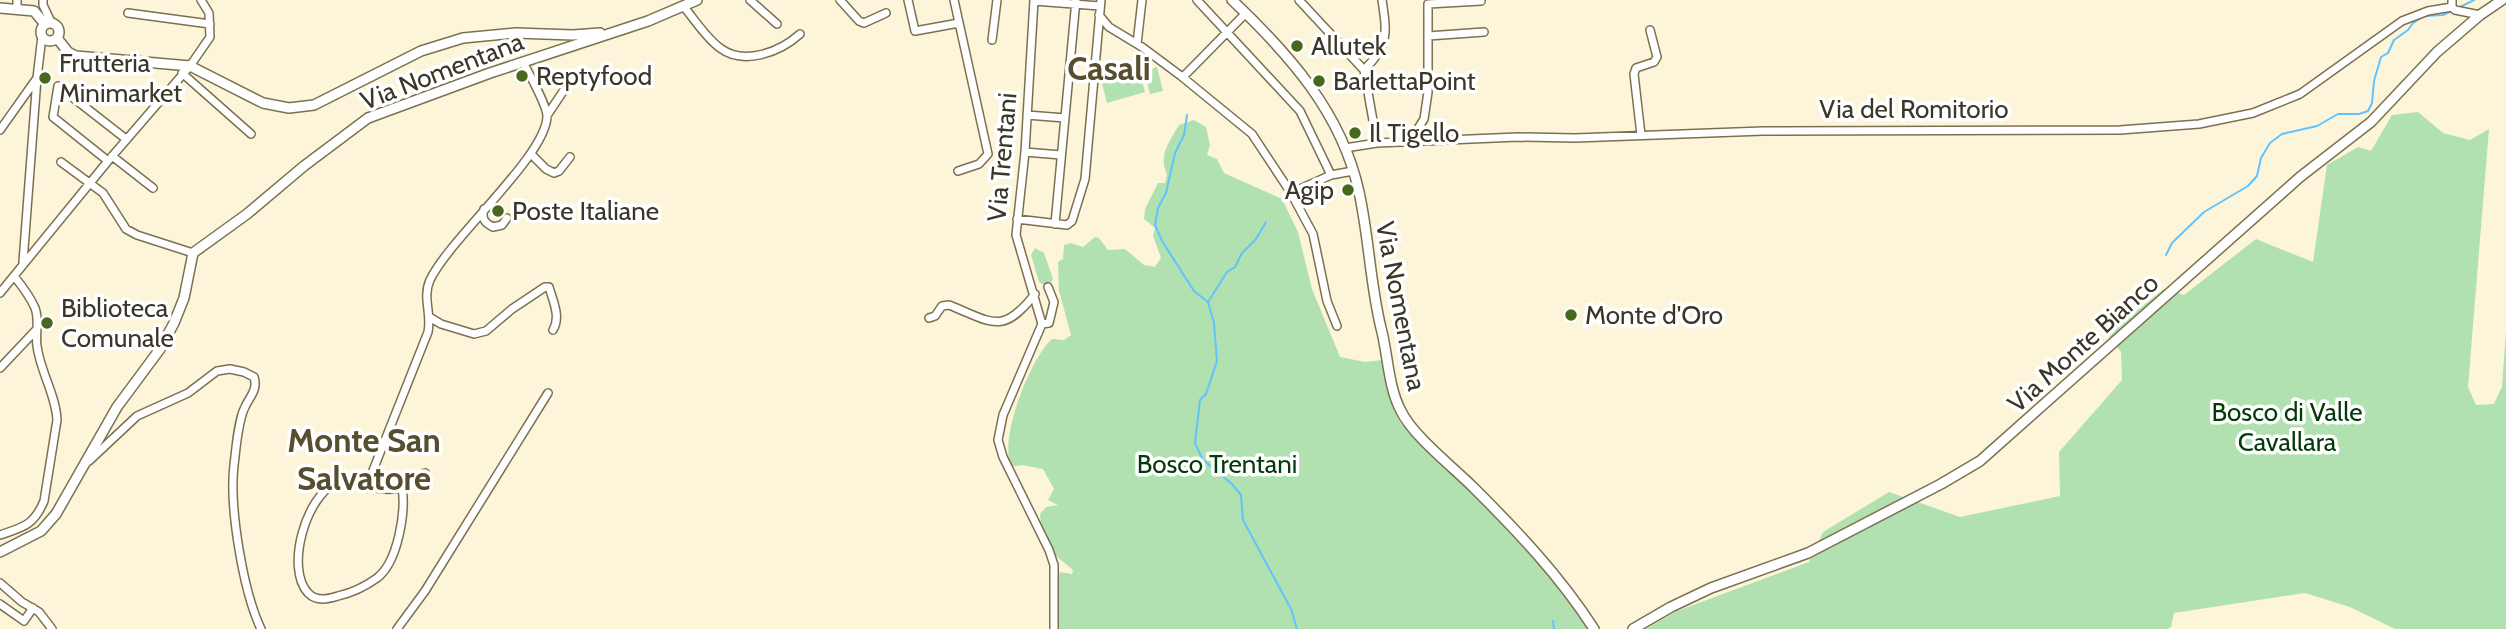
<svg xmlns="http://www.w3.org/2000/svg" width="2506" height="629" font-family="Cabin,sans-serif">
<style>
.green{fill:#b1e1b1}
.lines{fill:none;stroke-linecap:round;stroke-linejoin:round}
.stream{stroke:#61c3fe;stroke-width:2}
.minor-casing{stroke:#7b7151;stroke-width:10}
.major-casing{stroke:#7b7151;stroke-width:12}
.minor{stroke:#fff;stroke-width:7}
.major{stroke:#fff;stroke-width:9}
.poi-dot{fill:#48681e;stroke:#fff;stroke-width:2.5}
.labels{text-anchor:middle;stroke-width:7;stroke-linejoin:round;paint-order:stroke}
.poi-label{font-size:26px;fill:#3a3628;stroke:#fff;text-anchor:start}
.street-label{font-size:26px;fill:#3a3628;stroke:#fff}
.park-label{font-size:26px;fill:#033a0a;stroke:#fff}
.district-label{font-size:33px;font-weight:bold;fill:#574e30;stroke:#fff}
</style>
<rect width="100%" height="100%" fill="#fdf5d9"/>
<path class="green" d="M1157,67L1163,91L1150,94L1144,71Z
M1139,70L1145,92L1107,103L1101,80Z
M2418,112L2443,133L2470,140L2489,129L2468,387L2476,405L2494,404L2502,387L2506,330V629H2395L2350,607L2305,593L2174,613L2171,627L2167,629H1646L1677,611L1809,562L1823,532L1889,492L1960,517L2060,496L2059,452L2122,380L2121,352L2107,334L2164,289L2184,295L2256,239L2313,262L2327,165L2358,147L2371,151L2392,115Z
M1194,120L1206,127L1210,145L1207,155L1217,159L1224,173L1282,199L1298,232L1312,289L1340,357L1365,362L1383,360L1395,412L1400,422L1483,504L1565,593L1587,629H1057L1058,576L1060,572L1072,574L1073,570L1055,555L1041,526L1040,514L1046,507L1058,505L1048,500L1054,489L1043,469L1022,465L1012,467C997,441 1031,357 1052,339L1064,340L1071,335L1059,291L1058,262L1063,259L1064,245L1071,243L1083,247L1095,237L1099,238L1108,250L1125,249L1144,265L1155,267L1161,258L1153,236L1155,228L1144,219L1145,209L1158,183H1165L1167,175C1158,154 1169,143 1179,125Z
M1035,248L1044,253L1053,279L1048,287L1039,282L1031,255Z"/>
<g class="lines">
<path class="stream" d="M2456,9L2474,0
M1187,115L1184,135L1175,153L1166,193L1158,208L1155,225L1162,241L1194,291L1208,302L1214,323L1217,361L1206,394L1200,400L1195,443L1203,460L1232,484L1241,495L1243,520L1291,609L1297,629
M2166,255L2172,243L2204,212L2248,186L2257,176L2261,158L2270,143L2282,134L2317,126L2338,114H2359L2368,111L2372,103L2374,81L2381,57L2388,53L2394,40L2408,30L2413,23L2424,16L2443,15L2452,11
M1208,302L1227,272L1235,267L1242,253L1256,239L1266,222
M1553,621L1554,629"/>
<defs>
<path id="minor" d="M43,0V5L51,22
M750,0L777,24
M840,0L859,21L864,23L886,13
M908,0L915,31L959,23
M954,0L988,154L979,164L958,171
M1034,0L1025,152L1016,235L1042,324L1003,415L998,440L1003,457L1049,550L1054,565V629
M1197,0L1300,111L1331,175
M1299,0L1364,70L1377,143
M2452,0V7L2455,10L2480,15
M1034,1L1100,6
M684,7C695,20 706,38 720,48C744,66 780,52 800,34
M17,9V0
M128,13L210,24
M1099,15L1109,27L1142,47L1181,76L1252,134L1291,193L1313,234L1327,301L1337,326
M1428,36L1484,32
M992,40L997,0
M1137,44L1142,0
M1364,70C1389,45 1387,33 1382,0
M182,73L251,134
M1183,77L1246,13
M548,114L568,84L588,75
M1027,115L1065,118
M0,130L37,78L42,36
M1641,135L1634,74L1636,68L1654,62L1657,57L1650,30
M1409,143L1424,119L1428,92V4L1481,1
M1345,148L1377,143L1518,137L1575,138L1763,131L2120,130L2199,124L2253,113L2300,94L2402,21L2428,11L2452,7
M1025,152L1061,155
M531,154L546,169L554,173L559,171L570,157
M112,156L153,188
M108,161L53,117L58,86L126,139
M61,162L103,193L126,229L137,235L193,253
M1291,193L1331,175L1353,171
M484,209C481,219 485,223 493,227L502,225L507,218
M1017,219L1067,225L1072,221L1085,179L1101,0
M1055,224L1076,0
M23,262L37,78
M0,293L108,161L190,66L210,37L209,13L201,0
M431,318L441,324L474,334L486,331L512,309L545,287H549C553,301 561,317 553,330
M929,318L935,316L942,306L949,305C992,322 1002,336 1035,294
M1042,324L1049,323L1054,302L1048,287
M0,368L37,329
M89,461L137,416L188,393L217,371L230,369L244,372L254,377C258,390 250,396 245,407C238,420 236,449 234,465C229,507 243,591 261,629
M368,483C357,483 346,478 336,483C306,496 285,568 308,593C317,602 328,599 338,596C351,593 366,586 377,578C398,562 406,512 402,487
M367,485C388,493 409,490 425,473
M366,488L428,332C432,313 422,298 430,280C450,238 547,155 547,116C547,105 529,74 523,62
M0,535C24,527 34,525 44,501L57,420C56,395 40,371 37,346C35,333 40,321 35,308C30,296 22,286 14,276
M0,583L22,602L39,612L52,629
M0,604L24,621L33,608
M397,629L425,591L548,393"/>
<path id="major" d="M1232,0C1289,54 1342,113 1359,192C1369,237 1370,283 1381,328C1388,354 1388,387 1401,411C1413,436 1453,467 1474,488C1518,532 1560,576 1594,629
M0,8L34,11L45,24
M41 32a9 9 0 1 1 18 0a9 9 0 1 1-18 0Z
M57,38L68,52L76,56L190,66L263,103L289,108L314,105L421,51L463,38L516,33L573,35L600,33
M0,552L41,531L56,514L117,407L160,349L174,323L184,298L193,253L247,214L304,166L368,118L490,73L648,21L697,0
M1633,629L1671,607L1711,588L1808,553L1941,484L1980,461L2300,177L2371,122L2437,52L2480,15L2502,0"/>
</defs>
<use href="#minor" class="minor-casing"/>
<use href="#major" class="major-casing"/>
<use href="#minor" class="minor"/>
<use href="#major" class="major"/>
</g>
<g class="poi-dot">
<circle cx="1297" cy="46" r="7"/>
<circle cx="522" cy="76" r="7"/>
<circle cx="45" cy="78" r="7"/>
<circle cx="1319" cy="81" r="7"/>
<circle cx="1355" cy="133" r="7"/>
<circle cx="1348" cy="190" r="7"/>
<circle cx="498" cy="211" r="7"/>
<circle cx="1571" cy="315" r="7"/>
<circle cx="47" cy="323" r="7"/>
</g>
<g class="labels">
<g class="poi-label">
<text x="1311" y="55">Allutek</text>
<text x="59" y="72">Frutteria<tspan x="59" dy="30">Minimarket</tspan></text>
<text x="536" y="85">Reptyfood</text>
<text x="1333" y="90">BarlettaPoint</text>
<text x="1369" y="142">Il Tigello</text>
<text x="1334" y="199" text-anchor="end">Agip</text>
<text x="512" y="220">Poste Italiane</text>
<text x="61" y="317">Biblioteca<tspan x="61" dy="30">Comunale</tspan></text>
<text x="1585" y="324">Monte d'Oro</text>
</g>
<g class="street-label">
<text transform="translate(442 71) rotate(-21)" y="9">Via Nomentana</text>
<text x="1914" y="118">Via del Romitorio</text>
<text transform="translate(1002 157) rotate(-85)" y="9">Via Trentani</text>
<text transform="translate(1401 306) rotate(79)" y="9">Via Nomentana</text>
<text transform="translate(2083 343) rotate(-42)" y="9">Via Monte Bianco</text>
</g>
<g class="park-label">
<text x="2287" y="421">Bosco di Valle<tspan x="2287" dy="30">Cavallara</tspan></text>
<text x="1217" y="473">Bosco Trentani</text>
</g>
<g class="district-label">
<text x="1109" y="80">Casali</text>
<text x="364" y="452">Monte San<tspan x="364" dy="38">Salvatore</tspan></text>
</g>
</g>
</svg>
